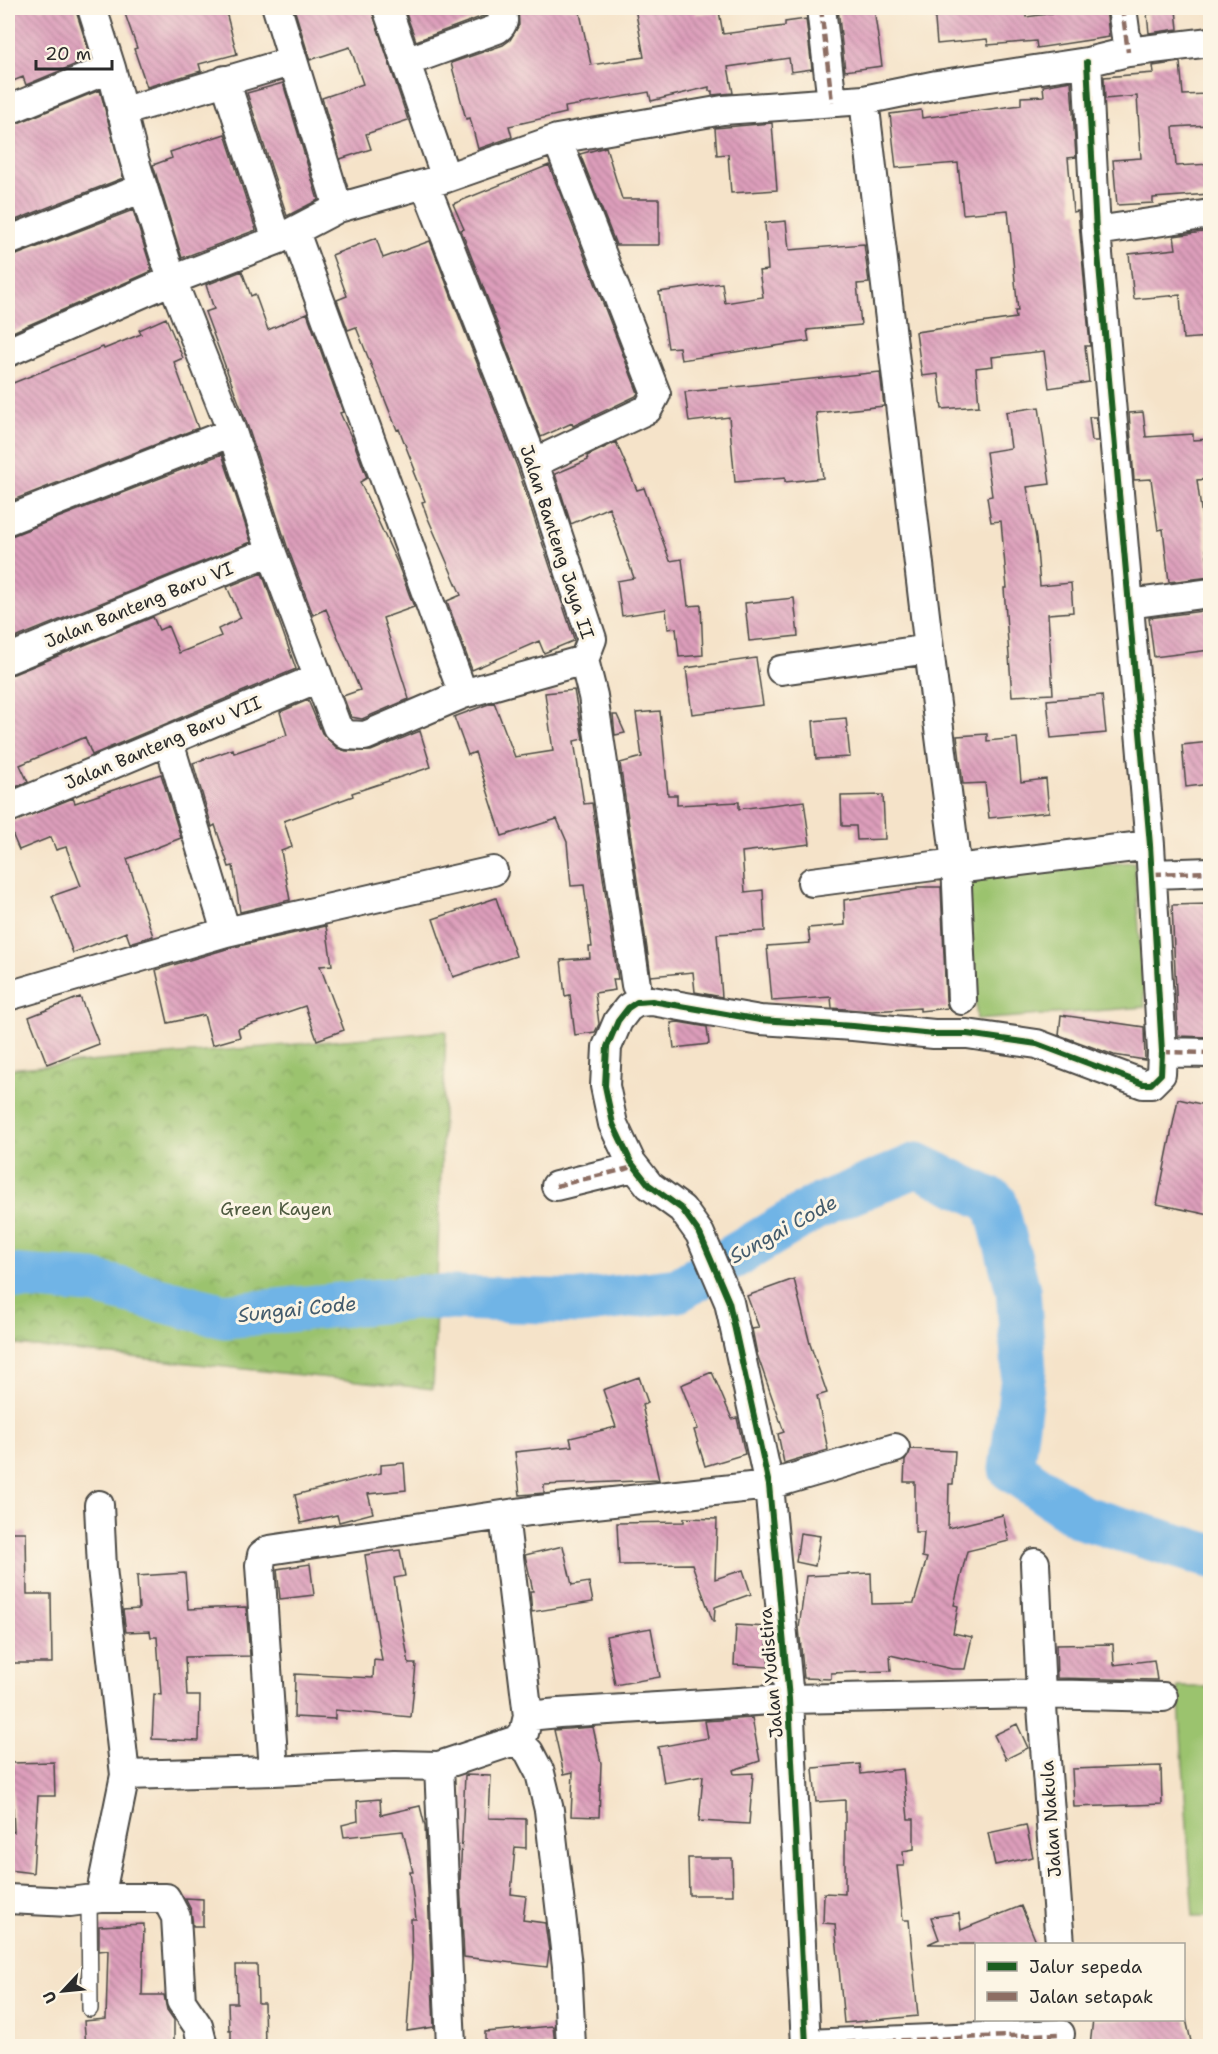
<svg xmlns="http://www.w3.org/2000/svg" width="1218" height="2054" font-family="'Shantell Sans',sans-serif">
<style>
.park{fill:url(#park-crowns);stroke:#63774c;stroke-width:1.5}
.pitch{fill:#9bc36e;stroke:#63774c;stroke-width:1.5}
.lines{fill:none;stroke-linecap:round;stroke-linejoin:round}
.river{stroke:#70b4e6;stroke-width:45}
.building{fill:url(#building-back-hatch)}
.service-casing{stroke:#494743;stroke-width:18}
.minor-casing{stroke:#494743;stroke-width:32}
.service{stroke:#fff;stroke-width:15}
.minor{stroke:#fff;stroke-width:28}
.quiet{stroke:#8d6e63;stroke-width:4.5;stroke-dasharray:9 4.5;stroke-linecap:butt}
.cycleway-casing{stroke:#fcf5e5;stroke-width:10}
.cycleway{stroke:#1b5e20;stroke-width:6}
.labels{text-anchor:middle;stroke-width:6;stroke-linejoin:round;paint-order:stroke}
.street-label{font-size:18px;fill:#2b2b2b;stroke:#fcf5e5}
.park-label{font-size:18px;fill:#4d593f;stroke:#fcf5e5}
.water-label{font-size:20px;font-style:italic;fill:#435b6c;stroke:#fcf5e5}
</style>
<defs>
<pattern id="park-crowns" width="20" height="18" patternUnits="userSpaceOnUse" patternTransform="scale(1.5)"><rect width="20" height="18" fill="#9bc36e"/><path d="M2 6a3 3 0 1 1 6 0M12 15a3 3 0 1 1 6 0" fill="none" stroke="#7f9f5b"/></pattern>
<pattern id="building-back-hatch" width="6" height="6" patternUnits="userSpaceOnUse" patternTransform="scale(1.5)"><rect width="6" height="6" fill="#dd9ebb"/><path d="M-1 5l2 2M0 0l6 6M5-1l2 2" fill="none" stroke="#b38198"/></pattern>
</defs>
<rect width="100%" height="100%" fill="#fcf5e5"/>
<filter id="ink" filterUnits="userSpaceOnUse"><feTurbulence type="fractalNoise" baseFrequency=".0167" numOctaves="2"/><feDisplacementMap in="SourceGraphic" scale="12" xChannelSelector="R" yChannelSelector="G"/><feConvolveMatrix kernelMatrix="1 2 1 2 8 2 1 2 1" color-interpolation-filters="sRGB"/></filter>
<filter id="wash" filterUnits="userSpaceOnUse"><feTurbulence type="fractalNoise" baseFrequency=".008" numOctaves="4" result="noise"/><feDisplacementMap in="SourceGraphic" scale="24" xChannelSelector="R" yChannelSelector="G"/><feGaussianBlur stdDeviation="1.35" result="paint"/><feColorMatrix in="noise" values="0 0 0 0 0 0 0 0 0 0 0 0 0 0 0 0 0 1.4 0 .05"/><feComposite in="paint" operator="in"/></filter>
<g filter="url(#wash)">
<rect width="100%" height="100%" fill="#f5e3c9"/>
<path class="park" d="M446,1031L433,1389L8,1344V1069Z"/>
<path class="pitch" d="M1134,862L1145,1007L977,1020L966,875Z
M1178,1687H1210V1917H1193Z"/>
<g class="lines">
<path class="river" d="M8,1276L92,1282L224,1316L422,1297L580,1302L678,1290L816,1207L917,1165L995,1202L1018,1290L1024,1370L1011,1469L1081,1517L1210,1556"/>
</g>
<g id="blocks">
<path class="building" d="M8,8H75L91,58L26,85L23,77L8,83Z
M123,8H225L237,54L199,64L201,71L147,87L134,49L137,48Z
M294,8H371L408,120L366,134L371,149L340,159L322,98L363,84L350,47L310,60Z
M404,8H485L486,15L416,41Z
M518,8H579L591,65L644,57L635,8H696V14L719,11L723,34L785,26V22L806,19L812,69L791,72L789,58L728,67L733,93L712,95V91H709V87L651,101L649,92L565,107L566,113L509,126L512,137L478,149L470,118L466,119L451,63L503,45L510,40L519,25Z
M838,8H874L882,66L845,71Z
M934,8H1025L1026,17L1076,10V8H1106L1109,37L1037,48L1036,41L988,45L987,39L937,44Z
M1176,10L1178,29L1149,33L1147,14Z
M1180,62L1183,95L1207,94L1209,125L1173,127L1176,166L1210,164V194L1153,198V203L1117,205L1113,160L1141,158L1137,96L1105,99L1104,77L1154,73L1153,66Z
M1071,81L1076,157L1068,158L1073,212L1078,211L1090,346H1085L1089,382L1049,388L1044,351L992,357L993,366L976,368L979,406L942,409L938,374L922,376L916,332L1016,318L1015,311H1018L1008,210L963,214L958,163L896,168L890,114L921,110L922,118L1021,105V97L1044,96L1043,86Z
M283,83L318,200L287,216L247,93Z
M100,90L123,178L8,223V127Z
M772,123L777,190L731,193L728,154L717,155L715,128Z
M225,134L256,230L182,258L153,165L172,158L170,152Z
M606,147L622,199H659V245H616L580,154Z
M549,165L638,393L636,396L573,426L572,423L541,437L461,230L464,229L453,204Z
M133,210L152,271L8,334V257L14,256Z
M786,221L789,250L864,244L869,283L857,284L861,325L807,330L809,341L681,360L679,347L668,348L659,292L722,283L725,303L763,297L759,271L768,270L765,223Z
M1210,231V337L1183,339L1180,295L1134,299L1129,254L1176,249L1174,236Z
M376,238L383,258L430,241L518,469L574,639L573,641L544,653L539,641L472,670L447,601L461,595L427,516L422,502L425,501L413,471L415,470L399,429L397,430L356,327L348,330L337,300L347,296L332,255Z
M242,271L251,296L255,294L268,330L307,313L343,412L340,413L354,443L367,478L360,482L397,562L414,607L383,618L409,699L362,719L351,717L343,696L360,690L326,609L313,615L287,546L248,427L205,312L214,309L206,285Z
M166,318L183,358L174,362L198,428L8,502V385L103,347L104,349L141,334L139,330Z
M880,372L884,406L816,413L823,478L785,482V478L735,482L729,417L689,422L685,392Z
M1039,407L1050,484L1027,487L1036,538L1040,586L1071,583L1073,612L1048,614L1053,694L1012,696L1004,588H1007L1001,521L991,522L987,497L992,496L986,452L1011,448L1006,412Z
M1143,412L1146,437L1193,434V440L1210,439V479L1197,480L1210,577L1169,582L1163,529L1158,530L1151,479L1134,480L1129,413Z
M1089,417H1096L1098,441H1092Z
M616,442L637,490L644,488L670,561L682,559L688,606L701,605L703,655L679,657L676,628L668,629L666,609L622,616L617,581L634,578L609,507L571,524L555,474L588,460L587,456Z
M222,454L251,542L8,641V536L14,535Z
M262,573L296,669L92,755L85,737L20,765L28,782L8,790V675L14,674L153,617L159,630L168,626L179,653L221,636L218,629L241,618L227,587Z
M794,598L798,636L749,641L745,603Z
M1210,610V650L1154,657L1149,618Z
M756,658L763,705L692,714L686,668Z
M574,690L583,739L574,741L584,804L592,803L618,979H613L615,990L595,993L599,1024L595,1032L575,1035L570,995L565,996L561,960L590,958L589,947H592L584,885L571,886L567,842L557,819L502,836L475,752L468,755L454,717L494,702L515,757L553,751L545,693Z
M1102,695L1106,733L1051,738L1047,700Z
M308,700L322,733L337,748L346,751H371L420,731L431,767L352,793L353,796L284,821L292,847L281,851L290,900L240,912L233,866L229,867L215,825L212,827L193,763L233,749L234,753L287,735L280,712Z
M660,711L668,795H677V805L739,802V809L804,801L810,844L742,852L745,892L763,890L765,931L717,934L722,997L695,992L693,972L651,976L620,763L642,757L636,713Z
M613,715H617L625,733L615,735Z
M846,718L850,757L816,759L813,721Z
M987,734V741L1017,738L1021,782L1046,779L1049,812L989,818L985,783L963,784L957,736Z
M1210,742V784L1186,787L1182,745Z
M161,774L181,838L127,859L153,936L130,943L126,932L73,953L52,896L81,886L66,847L56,850L51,837L19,850L8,824L73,798L75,803Z
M883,795L885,839L857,840L856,826H842L841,796Z
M917,887H941L946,1001L948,1008L920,1011V1008L872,1011L832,1008L831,997L772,1001L767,946L810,943L808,928L845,925L844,900L917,889Z
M496,898L516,956L453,977L433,919Z
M1210,904V1037L1178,1036L1172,905Z
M326,926L332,965L320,966L344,1030L317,1040L305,1006L238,1029L240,1037L212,1045L204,1015L168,1023L156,970L230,948Z
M80,997L99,1044L47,1064L29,1017Z
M1061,1015L1144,1027L1145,1060L1114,1055L1059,1035Z
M678,1022L707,1027L709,1044L674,1048L671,1023Z
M1178,1099L1210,1106V1215L1157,1204Z
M794,1279L810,1344L827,1393L817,1396L828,1450L784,1463L778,1434L784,1432L757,1354L752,1329L759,1328L747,1296Z
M712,1372L732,1419L737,1418L745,1454L705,1466L694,1430L698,1429L681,1385Z
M639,1377L648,1403L642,1405L659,1480L544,1485V1493L520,1495L515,1452L572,1446L570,1438L616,1427L603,1390Z
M911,1449L955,1451L953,1484H949L948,1528L1003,1515L1009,1541L967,1551L954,1605L958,1606L953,1633L972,1637L965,1669H952L890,1655L891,1671L831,1673V1679L804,1678L799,1628L806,1576L871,1573L872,1604L914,1603L927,1558L922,1557L924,1532H915V1482H904L905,1461Z
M404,1463L406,1490L368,1494L373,1513L339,1522L337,1515L301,1523L295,1495L381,1473V1465Z
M684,1518L717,1519L715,1579L743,1570L751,1594L715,1607L714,1622H713L692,1564L619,1565L617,1523L684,1522Z
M8,1532H26L27,1594H51L52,1663H8Z
M800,1533L820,1536L815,1566L796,1562Z
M563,1546L572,1585L589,1582L593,1602L532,1612L530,1591H533L525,1555Z
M400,1550L405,1576L394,1578L409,1664H416L411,1717L335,1710V1719L294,1717L295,1674L373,1678L374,1660L382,1661L365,1555Z
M310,1564L314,1595L280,1599L277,1569Z
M185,1573L188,1609L246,1607L250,1656L185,1657L187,1696H200L199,1741L152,1739L154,1694L161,1695L157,1637H151L150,1631L126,1632L123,1610L139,1609L137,1576Z
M736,1625L766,1627L769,1667L734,1665Z
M651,1628L660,1677L615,1685L606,1636Z
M1113,1644L1114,1665L1154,1660L1157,1680L1057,1678L1056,1645Z
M752,1718L760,1761L733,1770L734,1774L753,1773L749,1824L699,1821L703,1776L664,1783L658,1747L708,1738L705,1721Z
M1017,1724L1028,1748L1006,1759L994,1735Z
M593,1727L601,1763L599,1817L571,1816L573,1772L564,1774L554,1730Z
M54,1762L55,1796H38L33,1873L8,1870V1831L14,1832L11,1763Z
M860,1764L861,1774L903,1769L908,1819H914V1849L903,1851L904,1866H897L903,1920H909L918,2016L844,2023L835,1924L823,1923L824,1893L845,1894V1800L816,1802L813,1768Z
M1161,1766L1162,1804L1074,1807L1072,1769Z
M465,1775L491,1776L489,1818L526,1819V1848L515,1847L511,1894L526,1896L523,1920L545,1923L549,1952L547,1967L464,1957L460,1881Z
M380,1799L381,1815L420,1806L425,1826L434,2027L407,2031L412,1959L411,1919H416L410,1872H413L403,1831L344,1837L342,1825L358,1821L357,1801Z
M1026,1825L1033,1857L995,1865L988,1833Z
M688,1858H732L733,1895H689Z
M185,1898L203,1899V1926H193L191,1910Z
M1021,1906L1037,1944H928L939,1939L931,1917L959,1913L961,1930Z
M144,1924L142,1995H164L167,2010L174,2020V2046H136V2042L86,2046L84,2021L106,2019L108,1950L99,1951V1926Z
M236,1965H257L258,2003H264L265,2046H231V2030H229L228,2003H237Z
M1093,2019H1186L1192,2046H1090Z
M553,2026L555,2046H485V2032Z"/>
</g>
</g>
<g filter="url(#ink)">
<use href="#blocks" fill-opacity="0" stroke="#494743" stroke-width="1.5"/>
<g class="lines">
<defs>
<path id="service" d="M89,1900L90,2009"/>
<path id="minor" d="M92,8L111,68L134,159L172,280L232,432L271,551L337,727L347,735L365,736L463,694L584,660
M277,8L338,208
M387,8L446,178
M821,8L832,102
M1122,8L1128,52
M406,62L497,29C506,23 503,17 501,8
M225,80L277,240
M864,100L929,649L956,863L962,1000
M8,110L111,68
M121,112L293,61
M425,184L534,463L592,639L584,660L593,696L636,985
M1096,231L1210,214
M295,232L463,694
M8,241L143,188
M8,352L172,280L277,240L338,208L446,178L557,139L723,110L864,100L937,85L1087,62L1128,52L1210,42
M534,463L648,409L656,394L557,139
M8,520L232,432
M1129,604L1210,593
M8,659L271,551
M781,670L929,649
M169,742L226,932
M8,808L318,678
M956,869L1150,845
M1153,874L1210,872
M812,882L956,863
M8,996L226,932L493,871
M1162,1052L1210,1053
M556,1186L634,1167
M504,1515L528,1716
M1035,1563L1041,1694L1060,1944
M517,1740L529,1752L540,1773L549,1810L567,1966L571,2046
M439,1766L451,2046
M274,1771L260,1565L262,1555L269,1550L530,1511L769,1485L895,1448
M125,1775L274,1771L395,1765L439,1766L517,1740L524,1733L528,1716L559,1713L789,1699L1041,1694L1163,1697
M100,1898H166L176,1917L181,2001L198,2026L203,2046
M8,1899L70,1902L100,1898L125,1775L102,1568L99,1505
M806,2044L1060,2034
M806,2046L789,1699L769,1485L729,1302L700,1234L682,1209L649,1185L631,1162L613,1124L605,1086L607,1047L618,1021L628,1008L637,1002L652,1001L760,1020L853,1026L934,1034H967L1037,1044L1143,1084H1151L1161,1074L1162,1052L1150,845L1096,231L1087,62"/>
</defs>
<use href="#service" class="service-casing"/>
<use href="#minor" class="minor-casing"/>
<use href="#service" class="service"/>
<use href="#minor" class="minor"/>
<path class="quiet" d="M821,8L832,102
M1122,8L1128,52
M1153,874L1210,872
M1162,1052L1210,1053
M556,1186L634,1167
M806,2044L1060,2034"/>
<defs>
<path id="cycleway" d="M806,2046L789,1699L769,1485L729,1302L700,1234L682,1209L649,1185L631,1162L613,1124L605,1086L607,1047L618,1021L628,1008L637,1002L652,1001L760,1020L853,1026L934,1034H967L1037,1044L1143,1084H1151L1161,1074L1162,1052L1150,845L1096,231L1087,62"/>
</defs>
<use href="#cycleway" class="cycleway-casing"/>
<use href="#cycleway" class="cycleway"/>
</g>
</g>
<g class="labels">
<g class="street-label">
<text transform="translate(557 542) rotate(72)" y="6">Jalan Banteng Jaya II</text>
<text transform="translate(139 605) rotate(-22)" y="6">Jalan Banteng Baru VI</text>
<text transform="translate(163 743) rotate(-23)" y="6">Jalan Banteng Baru VII</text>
<text transform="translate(771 1673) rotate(-95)" y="6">Jalan Yudistira</text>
<text transform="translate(1051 1819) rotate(-94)" y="6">Jalan Nakula</text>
</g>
<g class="park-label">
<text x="276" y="1215">Green Kayen</text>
</g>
<g class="water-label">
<text transform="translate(783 1229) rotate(-29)" y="7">Sungai Code</text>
<text transform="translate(297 1309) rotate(-6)" y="7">Sungai Code</text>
</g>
</g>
<rect width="1218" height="2054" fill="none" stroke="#fcf5e5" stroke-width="30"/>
<rect x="975" y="1943" width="210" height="78" fill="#fcf5e5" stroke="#a8a49b" stroke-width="1.5"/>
<rect x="987" y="1962" width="30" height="9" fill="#1b5e20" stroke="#a8a49b" stroke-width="1.5"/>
<text x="1029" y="1973" font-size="18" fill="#2b2b2b">Jalur sepeda</text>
<rect x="987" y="1992" width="30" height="9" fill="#8d6e63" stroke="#a8a49b" stroke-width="1.5"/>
<text x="1029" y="2003" font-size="18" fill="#2b2b2b">Jalan setapak</text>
<g transform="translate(63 1991) rotate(244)" stroke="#fcf5e5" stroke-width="4.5" paint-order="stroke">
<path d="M0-4.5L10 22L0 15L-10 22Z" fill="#2b2b2b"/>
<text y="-9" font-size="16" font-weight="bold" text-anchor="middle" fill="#2b2b2b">U</text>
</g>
<path d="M36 60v9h76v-9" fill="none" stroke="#2b2b2b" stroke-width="3"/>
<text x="45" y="60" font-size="18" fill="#2b2b2b" stroke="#fcf5e5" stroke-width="4.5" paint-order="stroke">20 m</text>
</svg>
